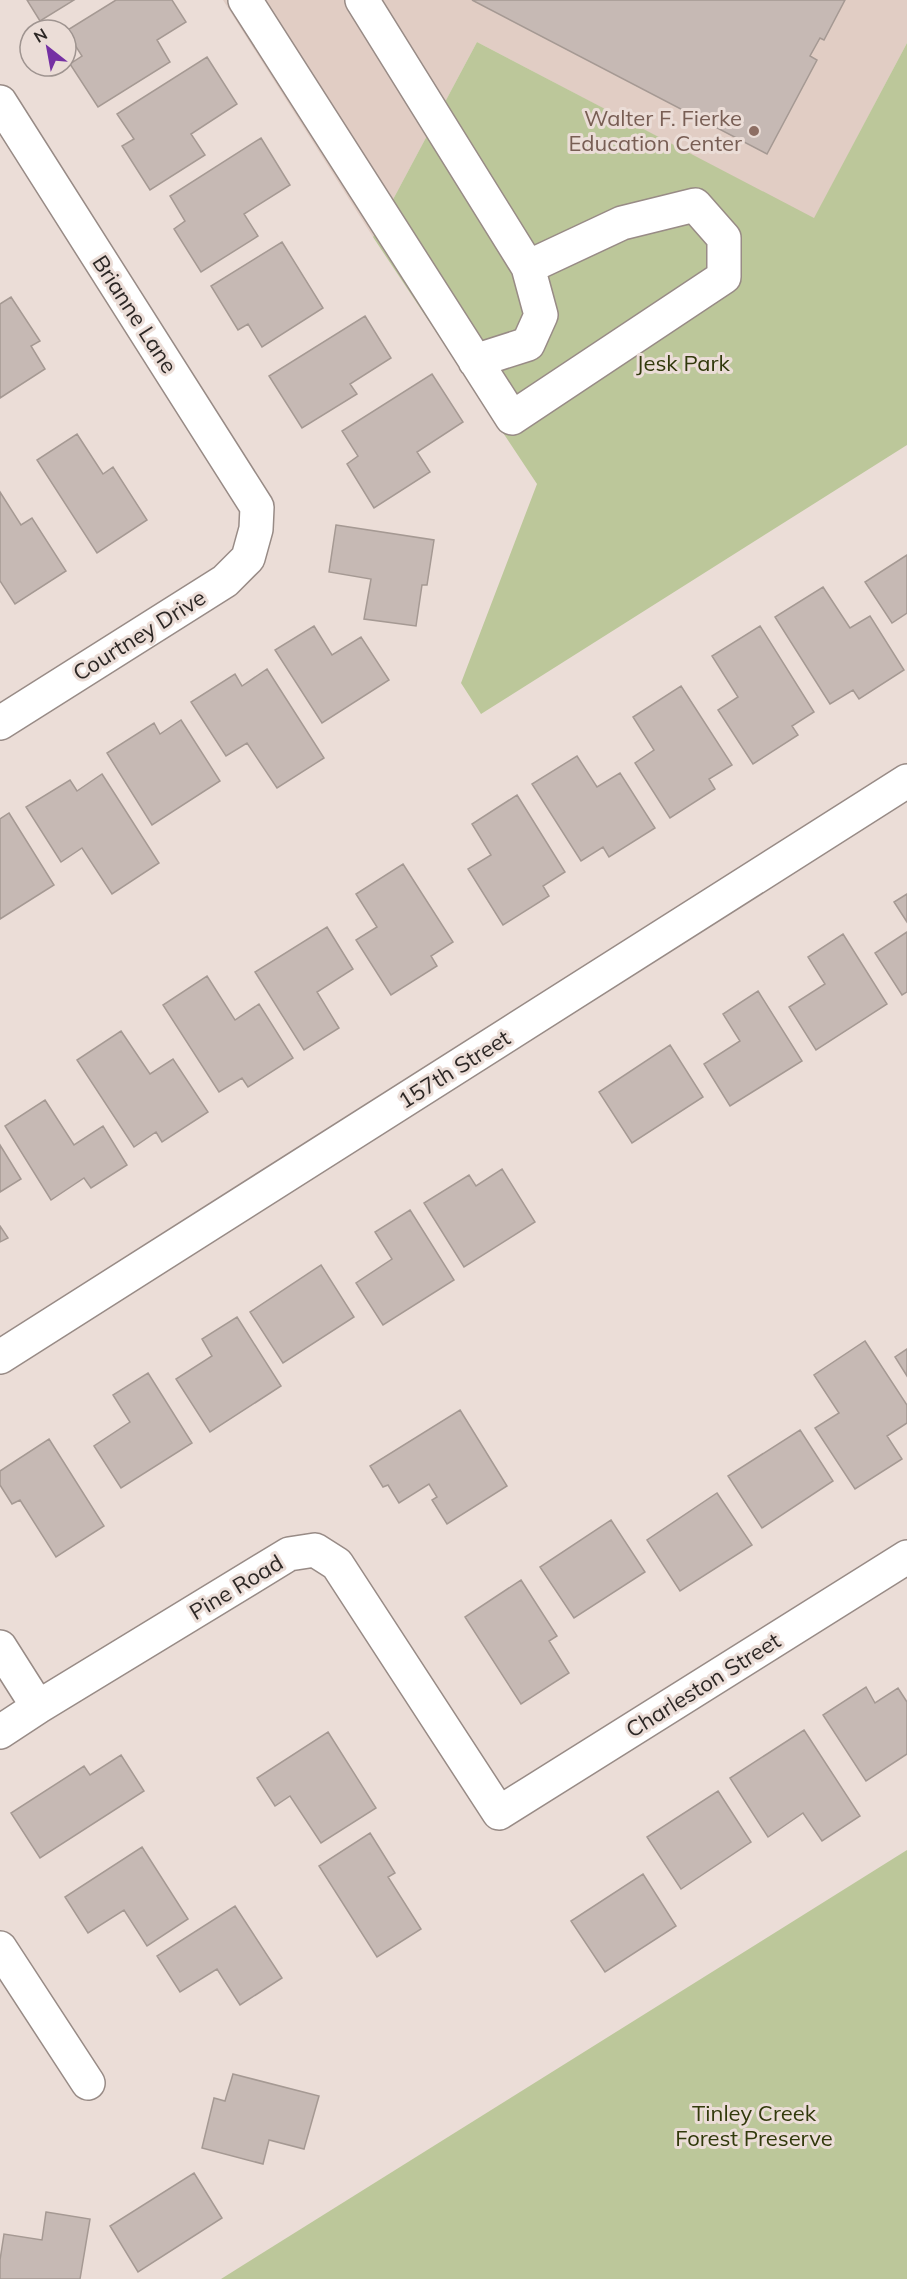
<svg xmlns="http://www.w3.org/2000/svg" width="907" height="2279" font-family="Mulish,sans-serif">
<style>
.built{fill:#e1cdc4}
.green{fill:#bcc79a}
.building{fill:#c6b9b4;stroke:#a59993;stroke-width:1.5}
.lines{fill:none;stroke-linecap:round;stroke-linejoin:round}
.minor-casing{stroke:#988b86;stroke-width:36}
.minor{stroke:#fff;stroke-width:33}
.education-dot{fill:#8d6e63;stroke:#ebddd7;stroke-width:2}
.labels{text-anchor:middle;stroke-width:6;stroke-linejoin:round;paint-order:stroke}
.education-label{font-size:22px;fill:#785e54;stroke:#ebddd7;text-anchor:end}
.street-label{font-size:22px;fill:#2c2725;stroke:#ebddd7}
.park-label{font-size:22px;fill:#31390b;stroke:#ebddd7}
</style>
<rect width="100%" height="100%" fill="#ebddd7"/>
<path class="built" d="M223,0H907V43L814,219L477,42L373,237Z"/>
<path class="green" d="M477,42L814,218L907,43V445L481,714L461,683L537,484L373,237Z
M907,1850V2279H221Z"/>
<path class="building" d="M27,0H74L40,21Z
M116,0H172L186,22L157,40L170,62L98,107L70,64L82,56L66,31Z
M472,0H845L824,40L820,38L810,56L817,60L767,154Z
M207,57L237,104L191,134L205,155L150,190L122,146L134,139L117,114Z
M261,138L290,185L244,214L258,236L201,272L174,229L185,221L170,196Z
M282,242L323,308L262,347L248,324L238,330L211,286Z
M11,297L40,341L31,346L45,369L0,398V304Z
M365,316L391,358L350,384L357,394L302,428L269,376Z
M432,374L463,422L417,452L430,472L374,508L347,464L358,456L342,431Z
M77,434L103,474L113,467L147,520L97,553L37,460Z
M0,492L21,525L32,518L66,571L15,604L0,581Z
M336,525L434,540L427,585H422L416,626L364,619L371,579L329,572Z
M907,555V613L892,623L865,582Z
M823,587L850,628L870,616L904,670L859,699L853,690L830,704L775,617Z
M314,626L332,655L361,637L389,680L322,723L275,650Z
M760,626L814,712L792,726L798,735L753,764L718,710L738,697L712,656Z
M267,669L324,758L277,788L247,743L226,756L191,702L235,674L242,686Z
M681,686L732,765L709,779L715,789L670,818L635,763L654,750L633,717Z
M181,720L220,781L152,825L107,753L154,723L160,734Z
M577,756L597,787L620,773L655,828L609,857L603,847L581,861L532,784Z
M102,774L159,863L112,894L82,848L61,862L26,807L70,780L77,791Z
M517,795L565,872L543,886L549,896L503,925L468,869L491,855L472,824Z
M9,813L54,885L0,919V819Z
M403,864L453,942L431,956L437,966L391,995L356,940L377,927L356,894Z
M907,894V922L894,902Z
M327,927L353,969L317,992L339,1028L304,1050L255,972Z
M907,932V992L902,995L875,953Z
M843,934L887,1004L816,1050L789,1007L825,984L808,957Z
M207,976L235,1020L259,1004L293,1058L248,1087L242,1078L219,1092L163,1005Z
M758,991L802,1061L730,1106L704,1064L740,1041L723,1014Z
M121,1031L150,1074L173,1059L208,1112L162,1142L156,1132L134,1147L77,1060Z
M670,1045L703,1097L632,1143L599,1092Z
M45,1100L74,1145L103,1126L127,1165L91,1188L84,1178L51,1200L5,1126Z
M0,1145L21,1179L0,1192Z
M502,1169L535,1222L464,1267L424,1203L469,1175L476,1186Z
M410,1210L454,1280L383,1325L356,1283L392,1259L375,1232Z
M0,1226L8,1238L0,1242Z
M321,1265L354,1317L283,1363L250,1312Z
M237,1317L281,1386L210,1432L176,1379L212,1356L202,1339Z
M865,1341L907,1405V1423L887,1436L902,1459L855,1489L815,1428L839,1413L814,1375Z
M907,1349V1376L895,1357Z
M148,1373L192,1443L121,1488L94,1446L130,1422L113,1395Z
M460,1410L507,1486L447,1524L432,1500L437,1497L429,1484L399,1503L388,1485L383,1487L370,1466Z
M800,1430L833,1481L762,1528L728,1476Z
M49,1439L104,1526L56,1557L20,1500L12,1504L0,1485V1471Z
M717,1493L752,1545L680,1591L647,1540Z
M611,1520L645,1572L574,1618L540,1567Z
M521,1580L557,1636L549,1641L569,1673L521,1704L465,1617Z
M866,1687L875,1703L898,1688L907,1702V1754L866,1781L823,1715Z
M804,1730L860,1816L822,1841L803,1813L768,1837L730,1778Z
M328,1732L376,1808L321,1843L290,1796L275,1806L257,1778Z
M121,1755L144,1791L40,1858L11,1813L84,1766L90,1775Z
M718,1791L751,1842L681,1889L647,1837Z
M370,1833L395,1873L388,1877L421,1929L377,1957L319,1866Z
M142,1847L188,1919L147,1946L124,1910L88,1933L65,1897Z
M643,1874L676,1926L605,1972L571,1921Z
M235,1906L282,1978L240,2005L217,1969L180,1992L157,1956Z
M233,2074L319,2096L304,2149L269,2140L263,2164L202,2148L214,2098L225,2101Z
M194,2173L222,2218L138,2272L110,2226Z
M46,2212L90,2219L80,2279H0V2260L4,2234L42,2240Z"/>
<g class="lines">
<defs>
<path id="minor" d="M245,0L512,418L724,277V238L695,205L622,223L528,267L362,0
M0,102L257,507L256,529L248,558L225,581L0,723
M475,361L528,344L541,315L528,267
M0,1357L907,781
M0,1647L38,1707L289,1554L315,1550L337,1564L499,1813L907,1557
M0,1732L38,1707
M0,1948L88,2083"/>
</defs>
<use href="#minor" class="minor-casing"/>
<use href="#minor" class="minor"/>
</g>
<circle class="education-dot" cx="754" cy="131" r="6"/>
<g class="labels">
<g class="education-label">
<text x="742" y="126">Walter F. Fierke<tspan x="742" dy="25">Education Center</tspan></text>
</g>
<g class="street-label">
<text transform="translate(135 314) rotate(57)" y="8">Brianne Lane</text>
<text transform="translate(139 635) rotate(-32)" y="8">Courtney Drive</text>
<text transform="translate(454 1069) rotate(-32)" y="8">157th Street</text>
<text transform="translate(236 1587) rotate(-31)" y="8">Pine Road</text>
<text transform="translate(703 1685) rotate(-32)" y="8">Charleston Street</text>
</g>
<g class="park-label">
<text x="683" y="371">Jesk Park</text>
<text x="754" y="2121">Tinley Creek<tspan x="754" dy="25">Forest Preserve</tspan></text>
</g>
</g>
<g transform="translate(48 48) rotate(329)"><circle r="28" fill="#ebddd7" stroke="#9f9490" stroke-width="1.5"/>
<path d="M0-4.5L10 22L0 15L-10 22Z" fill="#7530a3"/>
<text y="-9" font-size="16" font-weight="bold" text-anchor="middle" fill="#2c2725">N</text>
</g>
</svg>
